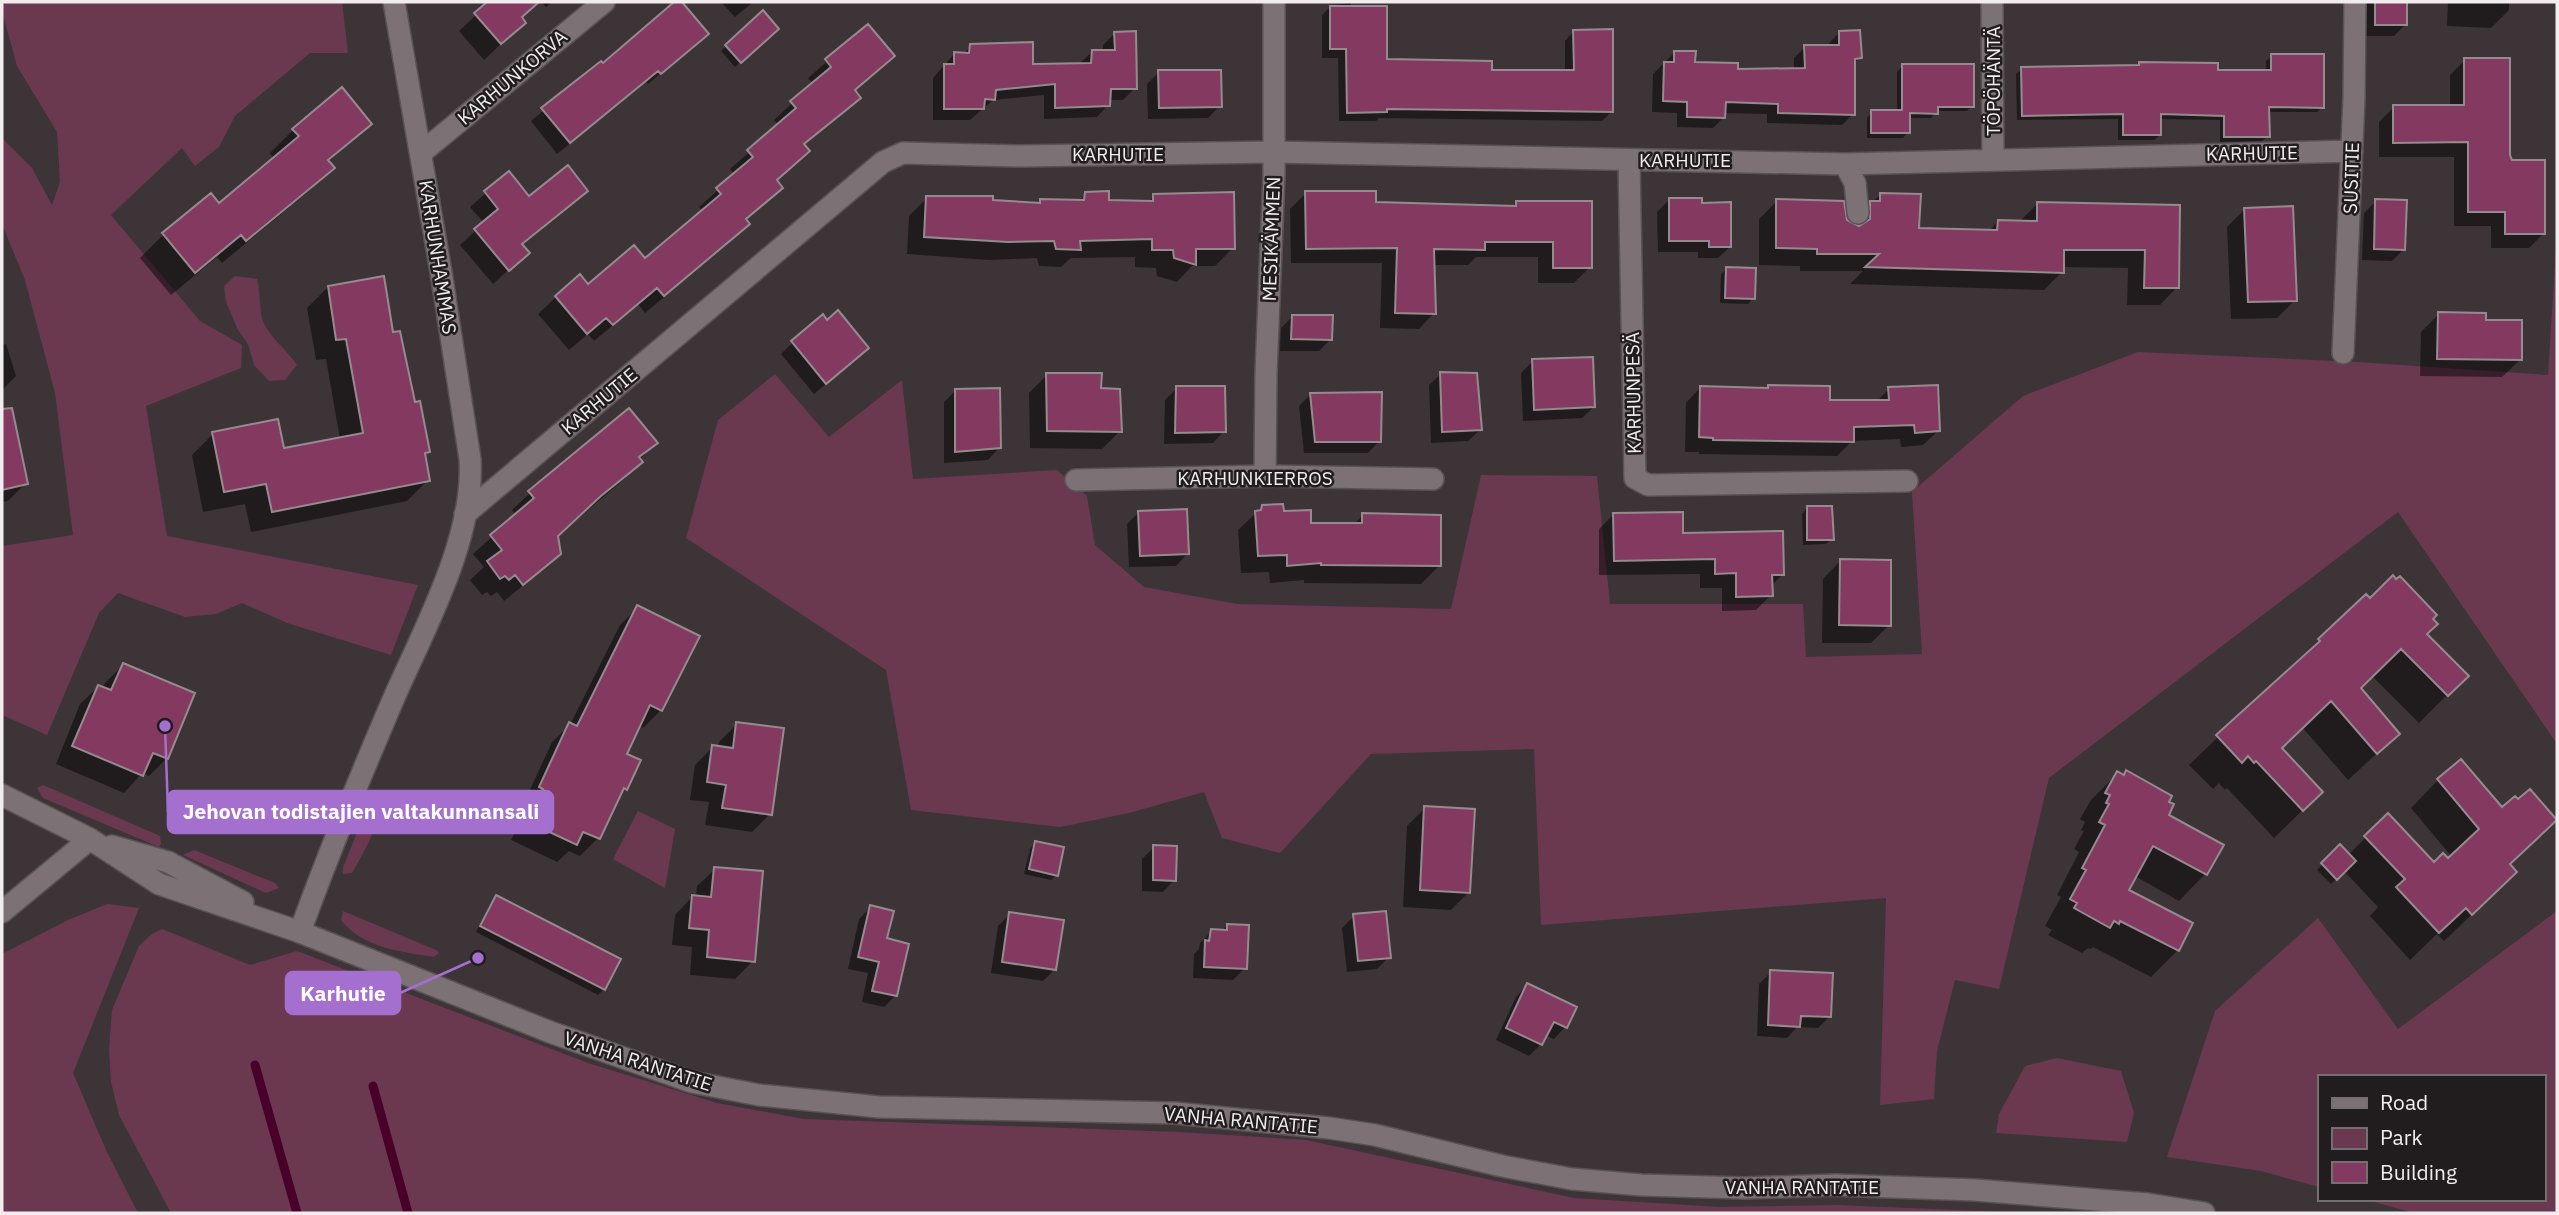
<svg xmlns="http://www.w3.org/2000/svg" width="2559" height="1215" font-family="'IBM Plex Sans',sans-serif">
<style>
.green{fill:#6a3950}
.shadow{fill:#0007}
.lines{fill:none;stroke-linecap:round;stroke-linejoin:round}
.stream{stroke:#48002b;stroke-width:9}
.building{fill:#843a60;stroke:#958b8f;stroke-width:2}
.street-casing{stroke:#595255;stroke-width:24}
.secondary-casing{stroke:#595255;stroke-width:24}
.street{stroke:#7c7276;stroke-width:21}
.secondary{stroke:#7c7276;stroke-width:21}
.labels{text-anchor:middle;stroke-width:5;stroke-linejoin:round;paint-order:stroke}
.street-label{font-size:19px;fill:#f1ecee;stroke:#211d1f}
.leader{fill:none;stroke:#a46fcf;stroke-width:2.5}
.callout-dot{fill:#a46fcf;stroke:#211d1f;stroke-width:2.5}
.callout{fill:#a46fcf;stroke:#a46fcf;stroke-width:2.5}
.callout-label{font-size:21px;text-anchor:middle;font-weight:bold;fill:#fff}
</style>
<rect width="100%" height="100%" fill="#3d3438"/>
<path class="green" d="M2,2H342L348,53H310L235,116L219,147L195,166L182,148L111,215L200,321L242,345L241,368L146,406L167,536L418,585L391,655L287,623L242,603L216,614L185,617L118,593L99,613L47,735L2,715V546L73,535L55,393L25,280L2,224V138L32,168L52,205L60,182L57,132L17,66L2,11Z
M2557,232V744L2398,512L2049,778L1999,989L1955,980L1937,1051L1934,1099L1880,1105L1886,898L1541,925L1534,749L1371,754L1280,853L1222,838L1204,792L1129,813L1060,827L911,810L886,670L686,538L718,420L775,374L829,437L902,380L913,479L1057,470L1087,496L1095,545L1144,587L1237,604L1451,609L1481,475L1597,476L1610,604H1803L1806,657L1922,654L1912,492L2023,396L2138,352L2357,362L2548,375Z
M235,276L257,279C260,290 260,311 262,319C269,337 287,350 297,365L285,380L269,381L254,365L248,344L238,330L226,302L224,286Z
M43,785L160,836L161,844L159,847L43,798L37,788Z
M380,798C384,818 362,856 352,873L343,874V868L368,804L374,799Z
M638,811L675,829L665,888L613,859Z
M194,850L275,883L279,888L266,893L183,855Z
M107,904L139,908L73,1073L106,1150L138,1213H2V954L68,920Z
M343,911L436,950L439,953L434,957C402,952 363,948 341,920Z
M2557,911V1213H2414L2363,1199H2543V1077H2319V1187L2261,1171L2167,1157L2215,1011L2318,918L2398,1029Z
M162,929L250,965L297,951L588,1063L717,1103L804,1119L1179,1132L1306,1140L1574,1198L1720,1207L1837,1205L2026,1213H171L119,1115L111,1082L109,1050L112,1010L139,946L152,934Z
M2057,1058L2121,1071L2134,1113L2127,1142L1996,1133L1999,1114L2025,1066Z"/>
<path class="shadow" d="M490,2H539L520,18L524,22L484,60L459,31Z
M541,2H552L546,7Z
M677,2H680L707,34L648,84L646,81L557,154L531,121L601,63L602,65Z
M721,2H753L735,17Z
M1351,2V8L1385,61L1490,72H1565V41L1574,31L1611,112L1602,121L1379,118L1376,121H1339L1338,58H1322V15L1331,6Z
M2364,2H2406V24L2394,36H2364Z
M2448,2H2509V10L2491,28L2447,26Z
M763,13L777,29L735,67L721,51Z
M868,26L893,56L854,91L858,97L803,146L775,181L781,188L745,220L748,224L730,242L645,313L638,304L594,341L588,334L569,350L538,314L556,297L588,286L645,260L703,211L699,207L735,175L730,169L779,126L774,120L813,84L808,78Z
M1840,32L1860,58L1853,64V114L1842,125L1767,123V114L1724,113V117L1713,128L1677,127V113L1652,112L1653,74L1675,52L1694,64L1736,70H1794V58L1805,47H1829V43Z
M1115,33L1135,88L1123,100H1109L1108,105L1097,117L1044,119V95L993,100L970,120H933V78L955,53L963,54L971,46L1032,65L1080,63L1092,52L1103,51V45Z
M2272,56L2322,107L2317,112H2268V136L2262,141L2220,142V120L2159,119L2160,135L2154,140H2118V119L2017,120L2016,74L2022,69L2137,67L2139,64L2217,72H2266V61Z
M2465,60H2508L2510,162L2544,233L2529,248H2491V226H2454V157H2379V122L2394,107H2450V75Z
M1902,66L1972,106L1967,111H1936L1931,118H1908V132L1903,138H1867V118L1872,112H1897V72Z
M1159,72L1220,106L1208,118L1148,119L1147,84Z
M370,124L328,162L332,168L309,191L222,263L217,257L171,295L140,258L163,235L211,195L219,205L274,159L270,153L293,130Z
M509,173L529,198L586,190L521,246L527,253L493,284L460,245L484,223L470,207Z
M1306,193L1374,204L1512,207L1517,203L1590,267L1574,283H1538V257H1476L1468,265H1433L1434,313L1419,329L1380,328L1382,263H1291L1290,209Z
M1086,194L1108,202L1147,203L1154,196L1233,248L1215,266H1192L1177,282L1157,276L1156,268L1135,267V257L1071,258L1061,267L1039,266L1037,258L989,260L907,254L909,216L927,198L1037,204L1041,200L1079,201Z
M1881,194L1918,229L1988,232L1998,221L2019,222L2038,203L2178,207L2177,287L2160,305H2127L2128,268L2062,267V272L2044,290L1850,284L1863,271H1800V266L1759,265V219L1777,201L1853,225V221Z
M1669,200L1730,247L1718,258H1698V252H1658L1657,212Z
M2376,201L2404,249L2392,261L2362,260L2364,213Z
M2245,209L2295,300L2277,318L2231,319L2227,227Z
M1727,268L1753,298L1748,304L1720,303L1721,274Z
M328,287L413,404L428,451L424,455L428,480L407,501L251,532L245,504L203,512L192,455L213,434L283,450L340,439L326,359L316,360L307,308Z
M2439,314L2484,322L2520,360L2502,377L2420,376L2421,332Z
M1293,316L1331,339L1319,351H1280L1281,328Z
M793,342L855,360L814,394L781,354Z
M6,344L16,376L2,390V345Z
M1533,361L1594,407L1582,418L1523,421L1521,373Z
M1441,374L1480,430L1468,441L1431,443L1429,385Z
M1047,375L1099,390L1120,431L1102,449L1030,448L1029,393Z
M1177,388L1224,431L1213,443L1164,444L1165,400Z
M1700,388H1828V402H1876L1889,389L1938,431L1923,445L1901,447L1900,439L1852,441L1837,456L1699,454V452H1685L1686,403Z
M956,390L999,448L988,460L944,463V402Z
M1311,394L1379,441L1368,453H1304L1299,406Z
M656,443L639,460L641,462L623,480L557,537L559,553L541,571L504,601L497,592L491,596L487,592L482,595L470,580L484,567L473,554L516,515L512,510L530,493Z
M2,445L3,451L26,483L8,501L2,502Z
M1262,507L1310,525H1353L1363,515L1439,566L1421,584L1304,583V580L1270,583L1269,572L1241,573L1238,530Z
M1807,508L1832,539L1826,544L1803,545L1802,514Z
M1139,512L1187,554L1176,566L1129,567L1127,524Z
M1614,514L1682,534L1783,574L1771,586V595L1756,610L1722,611V588H1700V574L1599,575V529Z
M1840,561L1889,625L1871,643H1822L1823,579Z
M638,607L661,710L643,728L639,726L625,755V789L618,796L598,838L580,856L569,851L557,862L511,840L527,807L523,805L552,742L570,725L620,625Z
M2425,634L2466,676L2419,723L2372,676L2359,689L2398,734L2348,780L2302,727L2280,749L2321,792L2274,838L2227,788L2225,790L2219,783L2213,789L2189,765L2319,640Z
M123,665L167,758L149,776L142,773L124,793L56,764L80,704L98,687L103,689L105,683Z
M737,724L770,814L752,832L705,825L709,802L690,800L695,765L713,747H718L719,742Z
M2126,772L2166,802V815L2221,846L2205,874L2179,901L2135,876L2127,891L2178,950L2151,977L2093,947L2091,949L2088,948L2082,953L2048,935L2052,930L2045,926L2061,897L2057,895L2079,852L2074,849L2084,831L2081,830L2085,822L2080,819L2091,800L2117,774L2122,776Z
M2438,780L2502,810L2508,865L2487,900L2444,941L2437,934L2410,960L2370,916L2378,907L2344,871L2331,884L2317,870L2340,847L2348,855L2388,816L2434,864L2448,860L2452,857L2411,808Z
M1425,808L1469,892L1451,910L1403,907L1407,826Z
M1035,843L1057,875L1051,880L1024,874L1030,849Z
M1154,847L1174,880L1163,892L1142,891V859Z
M715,869L753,961L735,979L690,975L692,947L672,945L675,915L692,897H696L697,886Z
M496,897L619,960L604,989L598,995L476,932L491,903Z
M871,907L896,995L884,1007L862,1002L868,973L848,969L859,919Z
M1010,914L1055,969L1043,981L991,973L998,926Z
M1354,916L1389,957L1377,969L1347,972L1342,928Z
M1228,925L1245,968L1233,980L1193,978L1194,954L1199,949L1200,943L1212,931H1221Z
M1771,972L1830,1016L1818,1028L1797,1027L1787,1038L1757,1036L1759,984Z
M1527,985L1565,1027L1554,1039L1545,1035L1541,1044L1529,1056L1496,1040L1516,997Z"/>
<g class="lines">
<path class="stream" d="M255,1065L297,1213
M373,1086L408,1213"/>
</g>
<path class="building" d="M487,2H539L522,17L526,23L501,44L474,13Z
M674,2H682L709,34L661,74L658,71L570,143L541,108L601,61L603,63Z
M2375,2H2407V25H2375Z
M1330,6H1387V59L1492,61V70H1574L1573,30L1613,29V112L1387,109V112L1347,113L1346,49H1330Z
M763,10L779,29L741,63L725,45Z
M868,24L895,56L855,90L861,98L804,144L810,151L777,180L783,188L746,219L750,224L664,296L657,288L613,325L606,318L587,334L555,296L580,274L588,284L634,245L645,258L721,194L716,188L753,157L747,150L796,108L790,101L831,67L825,59Z
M1860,30L1862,58L1855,59V115L1778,113V104L1726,102L1725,118L1687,117V102L1663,101L1664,62H1674V51H1696L1695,62L1738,63V69L1805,68L1804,45H1839V31Z
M1136,31L1137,89H1111L1110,106L1055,108V84L996,90L995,100L985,99L984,109H944V64H954V52L969,53L970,44L1033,42V64L1091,63L1092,50H1115L1114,32Z
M2271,54H2324V108L2269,107L2270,137H2224V116L2161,114V135H2123V114L2022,116L2021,67L2139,65V62L2218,63V70H2271Z
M2464,58H2510V155L2512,160H2545V234H2505V212H2468V142L2393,143V105H2464Z
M1902,64H1974V107H1938V114L1910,113V133H1871V110H1902Z
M1158,70H1221L1222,107L1159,108Z
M342,87L372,124L328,160L335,168L246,241L241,235L195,273L162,233L211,193L219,203L299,136L292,129Z
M568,165L588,191L522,244L530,253L509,271L474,229L498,209L484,191L509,171L529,196Z
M1109,191V200L1153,201V194L1234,192L1235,249H1196V265L1174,258L1173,250H1152V239L1080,241L1081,250L1056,249L1054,241L1008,242L924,237L926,196H993V200L1040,203V199L1084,200L1085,192Z
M1305,191H1376V202L1516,206V201H1592V268H1553V242H1485V250L1434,249L1436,314L1395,313L1397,248L1306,249Z
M1880,193L1921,194L1919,228L1997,230L1998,220L2037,221V202L2180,205L2179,288H2144L2145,250H2064V273L1865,267L1879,254H1817V249L1776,248V199L1844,201L1847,220L1859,226L1870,219V201H1880Z
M1669,198H1702V203L1731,202V247H1709V241H1669Z
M2375,199L2407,200L2405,250L2374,249Z
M2293,206L2297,301L2248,302L2244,208Z
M1726,267L1756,268L1755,299L1725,298Z
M384,276L393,332L400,331L415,402L420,401L430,452L425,453L430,481L272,512L266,484L224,492L212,432L278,419L284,448L363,433L346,339L336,340L328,286Z
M838,310L869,348L826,384L791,341L823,314L827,320Z
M2438,312L2486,313V320H2522V360L2437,359Z
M1292,315H1333L1332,340L1291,339Z
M1593,357L1595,407L1534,410L1532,359Z
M1440,372L1477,373L1482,430L1442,432Z
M1046,373H1102L1101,388L1120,389L1122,432L1047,431Z
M1768,385L1830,386V400H1889L1888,387L1938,385L1940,431L1915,433L1914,425L1854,427V442L1713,440V438L1699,437L1700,386L1768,388Z
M1176,386H1225L1226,432L1175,433Z
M1000,388L1001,448L955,452V389Z
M1382,392L1381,442H1315L1310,393Z
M12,408L28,484L2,490V409Z
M629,408L658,443L639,457L643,462L601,496L558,536L561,554L523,585L515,575L509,580L505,576L500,579L487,561L502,550L490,535L534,498L528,491Z
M1283,504L1284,511L1311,510V523H1362V513L1441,515V566L1321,565V563L1287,566V555L1258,556L1255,511L1261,510L1262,505Z
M1807,506H1832L1834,540H1807Z
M1187,509L1189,554L1140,556L1138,511Z
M1683,512V533L1783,531L1784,575H1772L1773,596L1736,597V573L1715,574V559L1614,561L1613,513Z
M1840,559L1891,560V626L1839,625Z
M2393,575L2396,579L2400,576L2437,615L2433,619L2438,624L2427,634L2469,676L2448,696L2401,649L2361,688L2400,734L2377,754L2331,701L2282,748L2323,792L2303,811L2256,761L2254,763L2248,756L2242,763L2216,735L2320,641L2318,639L2366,594L2370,598Z
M637,605L700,636L662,711L650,705L627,754L641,760L627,790L624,788L600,839L583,832L577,845L528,822L543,789L539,787L569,722L577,726Z
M123,663L195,693L168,759L153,753L143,776L72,746L98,685L111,690Z
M736,722L784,728L772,815L722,808L726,785L707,782L712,745L733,748Z
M2461,759L2502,807L2515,796L2518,799L2530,789L2557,820L2510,864L2517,872L2472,915L2466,908L2439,933L2396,887L2405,879L2364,836L2388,813L2434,862L2443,853L2448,858L2479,829L2437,779Z
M2126,770L2172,796L2169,802L2174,804L2169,815L2224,845L2207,875L2153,846L2129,890L2193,923L2179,951L2120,921L2119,924L2114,921L2110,928L2074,908L2077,903L2070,899L2086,870L2082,868L2105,825L2099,822L2109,804L2106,803L2110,795L2105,793L2117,771L2124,775Z
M1424,806L1475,809L1470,893L1420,890Z
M1035,841L1064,847L1058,876L1029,869Z
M2340,844L2356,861L2337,880L2321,863Z
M1153,845L1177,846L1176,881L1153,880Z
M714,867L763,871L755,962L707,957L709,930L689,928L692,895L711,897Z
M496,895L621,959L605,990L480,926Z
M870,905L894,911L887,938L909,944L897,996L872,991L879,962L858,957Z
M1386,911L1391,958L1358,961L1353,914Z
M1009,912L1064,920L1056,970L1002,962Z
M1227,924L1249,925L1247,969L1204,967L1205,940L1209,941L1211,929L1227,930Z
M1770,970L1833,973L1831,1017L1801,1016L1800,1027L1768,1025Z
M1527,983L1577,1007L1567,1028L1554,1022L1542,1045L1506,1028Z"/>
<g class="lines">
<defs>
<path id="street" d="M1992,2L1993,160
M421,153L604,2
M1629,161L1635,478L1648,485L1907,481
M1845,164L1855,183L1858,213
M2343,353L2354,98L2355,2
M1265,476L1266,373L1274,175V2
M1076,480L1265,476L1433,479
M465,514L883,162L903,153L1021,156L1273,152L1845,164L2352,151
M300,932C328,854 360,777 393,700C424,629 475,538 470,459L441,272L394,2"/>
<path id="secondary" d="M2,795L90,839L159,884L300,932L550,1032L692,1082L759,1095L879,1107L1175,1113L1329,1128L1375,1135L1502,1166L1572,1179L1641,1185L1744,1188L1836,1185L1975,1190L2148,1204L2204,1213
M112,846L168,862L243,902
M2,912L90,839"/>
</defs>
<use href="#street" class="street-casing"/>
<use href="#secondary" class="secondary-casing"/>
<use href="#street" class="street"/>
<use href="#secondary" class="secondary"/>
</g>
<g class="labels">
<g class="street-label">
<text transform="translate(512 77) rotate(-40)" y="7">KARHUNKORVA</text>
<text transform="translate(1993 81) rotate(-90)" y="7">TÖPÖHÄNTÄ</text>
<text transform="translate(2252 153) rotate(-1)" y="7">KARHUTIE</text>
<text x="1118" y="161">KARHUTIE</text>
<text x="1685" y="167">KARHUTIE</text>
<text transform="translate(2351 178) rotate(-88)" y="7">SUSITIE</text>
<text transform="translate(1271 239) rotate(-88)" y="7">MESIKÄMMEN</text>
<text transform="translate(438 257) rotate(81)" y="7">KARHUNHAMMAS</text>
<text transform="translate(1633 393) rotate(-91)" y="7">KARHUNPESÄ</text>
<text transform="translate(599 401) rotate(-40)" y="7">KARHUTIE</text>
<text x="1255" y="485">KARHUNKIERROS</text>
<text transform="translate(638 1061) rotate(18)" y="7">VANHA RANTATIE</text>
<text transform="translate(1241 1120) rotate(5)" y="7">VANHA RANTATIE</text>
<text x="1802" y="1194">VANHA RANTATIE</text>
</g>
</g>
<path class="leader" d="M165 726L168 812M478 958L400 993"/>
<g class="callout-dot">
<circle cx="165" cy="726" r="7"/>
<circle cx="478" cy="958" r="7"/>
</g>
<g class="callout">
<rect x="168" y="791" width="385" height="42" rx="7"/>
<rect x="286" y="972" width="114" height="42" rx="7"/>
</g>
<g class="callout-label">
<text x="361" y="819">Jehovan todistajien valtakunnansali</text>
<text x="343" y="1001">Karhutie</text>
</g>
<rect width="2559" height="1215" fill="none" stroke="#f1ecee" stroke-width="7"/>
<rect x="2318" y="1075" width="228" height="126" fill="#211d1f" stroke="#747072" stroke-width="2"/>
<rect x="2332" y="1098" width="35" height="10" fill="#7c7276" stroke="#747072" stroke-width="2"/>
<text x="2380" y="1110" font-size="21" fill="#f1ecee">Road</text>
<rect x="2332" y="1128" width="35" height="21" fill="#6a3950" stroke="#747072" stroke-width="2"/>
<text x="2380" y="1145" font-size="21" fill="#f1ecee">Park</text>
<rect x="2332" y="1162" width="35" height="21" fill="#843a60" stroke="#747072" stroke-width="2"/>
<text x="2380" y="1180" font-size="21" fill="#f1ecee">Building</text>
</svg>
